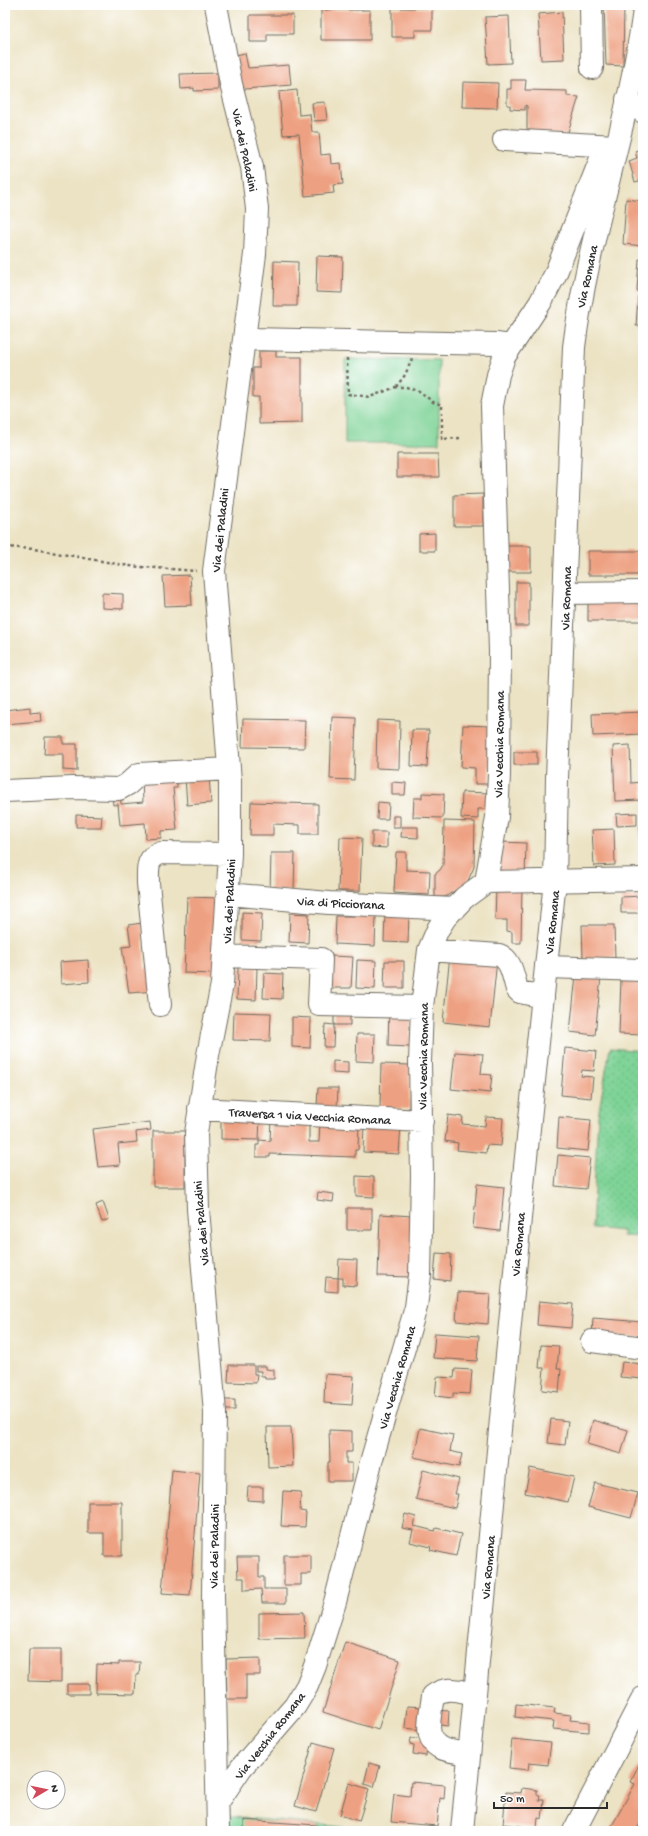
<svg xmlns="http://www.w3.org/2000/svg" width="648" height="1836" font-family="'Gochi Hand',sans-serif">
<style>
.grass{fill:url(#grass-dots);stroke:#547f60}
.park{fill:#7ed396;stroke:#547f60}
.building{fill:#eea182}
.lines{fill:none;stroke-linecap:round;stroke-linejoin:round}
.minor-casing{stroke:#6f6b61;stroke-width:24}
.major-casing{stroke:#6f6b61;stroke-width:24}
.path{stroke:#6f6b61;stroke-width:2.5;stroke-dasharray:3 3;stroke-linecap:butt}
.minor{stroke:#fff;stroke-width:22}
.major{stroke:#fff;stroke-width:22}
.labels{text-anchor:middle;stroke-width:4;stroke-linejoin:round;paint-order:stroke}
.street-label{font-size:13px;fill:#2b2b2b;stroke:#fff}
</style>
<defs>
<pattern id="grass-dots" width="8" height="8" patternUnits="userSpaceOnUse"><rect width="8" height="8" fill="#7ed396"/><path d="M2 2h.1M6 6h.1" fill="none" stroke="#6db581" stroke-width="1.8" stroke-linecap="round"/></pattern>
</defs>
<rect width="100%" height="100%" fill="#fff"/>
<filter id="ink" filterUnits="userSpaceOnUse"><feTurbulence type="fractalNoise" baseFrequency=".025" numOctaves="2"/><feDisplacementMap in="SourceGraphic" scale="8" xChannelSelector="R" yChannelSelector="G"/><feConvolveMatrix kernelMatrix="1 2 1 2 8 2 1 2 1" color-interpolation-filters="sRGB"/></filter>
<filter id="wash" filterUnits="userSpaceOnUse"><feTurbulence type="fractalNoise" baseFrequency=".012" numOctaves="4" result="noise"/><feDisplacementMap in="SourceGraphic" scale="16" xChannelSelector="R" yChannelSelector="G"/><feGaussianBlur stdDeviation="0.9" result="paint"/><feColorMatrix in="noise" values="0 0 0 0 0 0 0 0 0 0 0 0 0 0 0 0 0 1.4 0 .05"/><feComposite in="paint" operator="in"/></filter>
<g filter="url(#wash)">
<rect width="100%" height="100%" fill="#ece3c4"/>
<path class="grass" d="M610,1048L643,1051V1237L623,1236V1231L592,1228L598,1116Z"/>
<path class="park" d="M345,359L439,360V443H345Z
M223,1816L388,1831H223Z"/>
<g id="blocks">
<path class="building" d="M604,5H624L623,66L606,65Z
M392,8H432V30H415V37H392Z
M321,10H370V40H321Z
M562,12L564,59L541,60L538,14Z
M250,15H293V34H267V42H250Z
M509,16L511,63L488,64L485,17Z
M245,53L248,68L289,65L291,85L234,90L227,57Z
M218,73V90L194,91V88L181,89L180,74Z
M511,80H526L525,90L567,91V96L579,97L567,135L527,134V106L525,105V110L510,109V105H507V89H511Z
M463,82L498,83L497,108L462,107Z
M297,90L299,115L310,114L312,132H319L321,155L330,154L331,164L341,163L343,184L333,185L334,193L305,196L299,134L283,135L279,92Z
M325,102L327,120L314,121L312,103Z
M643,148V180L635,182L629,161L637,158L635,151Z
M626,199L643,201V246L623,244Z
M317,256L343,257L342,293L316,292Z
M639,259L643,260V291H637Z
M274,261L298,262L297,306H273Z
M638,295L643,296V326H636Z
M259,351H276V357H302V423L259,424V397H253V368H259Z
M397,454H438L439,477H397Z
M483,494V526H454V495Z
M435,533V551H419V534Z
M506,546H531V572H506Z
M588,551H643V575H588Z
M190,575L192,605L165,606L163,576Z
M516,582H529V626H516Z
M102,593L123,594V609L102,608Z
M588,599H643V621H588Z
M30,707V713L40,712L41,721L5,724V710Z
M643,712V734L593,736L592,714Z
M332,717L356,718L354,780L330,779Z
M243,719L305,720L304,748L242,747Z
M377,720L400,721L399,769L376,768Z
M463,725L491,726L489,784H475V768L461,767Z
M412,730H429L427,767L411,766Z
M45,737H63V744H77V771L63,770V754H44Z
M630,745L631,783L642,782L643,800L615,801L613,746Z
M514,752H537V765H514Z
M177,776V788H173L177,830L161,831V838L146,839L145,823L120,825L118,804L113,805L112,794L120,793L121,804L143,802L142,778Z
M209,776L211,803L187,805L185,777Z
M392,782L406,783L405,795H392Z
M462,792L490,793V809H478V819L461,818Z
M422,793L444,794L443,818L413,817L414,798H422Z
M251,802L318,804V834H300V825L273,824V835H250Z
M378,802L389,803L388,819H377Z
M637,813V825L617,826L616,814Z
M76,815L102,816L101,827H76Z
M393,816H400V827H393Z
M444,821L475,822L474,867L467,883L445,897H435V874L440,870L443,865Z
M640,826H643V862H641Z
M402,827H418V838L401,837Z
M614,829L615,865L594,866L592,830Z
M372,832H387V848L372,847Z
M340,837L362,838L360,891H338Z
M501,842L526,843L525,877L499,876Z
M396,852H406V870L430,871L429,895L394,893Z
M271,853H295L294,891H270Z
M522,885L521,943H512V932L507,931V920H495L496,888Z
M643,896V913H621V897Z
M187,897L218,898L216,974L184,973Z
M242,912L262,913L261,941L242,940Z
M290,913L309,914L308,943L289,942Z
M385,914H409L408,943L384,942Z
M354,915L376,916L375,946L335,944L336,916H354Z
M142,923L145,969L153,968L156,991L129,993L122,947L131,946L128,925Z
M582,925H614L615,958L583,959Z
M450,955L497,960L490,1027L443,1022Z
M332,956L353,957L351,988H331Z
M88,960L89,982L61,984L60,962Z
M357,960L376,961L375,989L356,988Z
M385,961H404V988H384Z
M238,967H257L256,1000L237,999Z
M264,973L283,974L282,999L263,998Z
M576,975L601,977L595,1035L570,1032Z
M621,979L643,980L642,1035L619,1034Z
M389,1010L411,1011L410,1047L388,1046Z
M234,1012L271,1013L270,1041L233,1040Z
M334,1012L350,1013V1025H334L333,1047H324L325,1024L334,1025Z
M292,1017L311,1018L310,1048L292,1047Z
M357,1034H375L374,1062L356,1061Z
M565,1048L596,1051L594,1071L582,1070L581,1076L593,1077L591,1098L561,1095Z
M455,1052L483,1054L481,1074L492,1075L490,1093L451,1089Z
M333,1061L348,1062V1074L333,1073Z
M381,1064L410,1065L409,1109L380,1108Z
M318,1088H338L337,1108H317Z
M448,1115L463,1117L462,1124L485,1126L486,1117L503,1118L501,1146L487,1145L486,1153L457,1150L458,1143L445,1141Z
M221,1116L260,1118L259,1140L221,1139Z
M559,1117L591,1120L588,1151L557,1148Z
M271,1119L309,1120V1142H319L320,1120L359,1121L358,1150H355V1157L270,1154V1157H256V1145H259V1140L270,1141Z
M150,1122L151,1130L136,1132L137,1142L118,1144L120,1165L98,1167L93,1129Z
M364,1124L401,1125L399,1154L363,1152Z
M153,1131H185V1187H153Z
M558,1155L590,1158L586,1189L555,1186Z
M356,1176L374,1177V1197L356,1196Z
M477,1184L504,1187L500,1231L473,1228Z
M318,1192L334,1194L333,1202L317,1200Z
M103,1202L109,1219L102,1222L96,1205Z
M347,1208H372V1230H347Z
M380,1214L413,1216L411,1277L378,1276Z
M436,1253L451,1254L450,1281L434,1279Z
M339,1259L357,1260L356,1286L343,1285V1278H338Z
M326,1277L338,1278V1292L325,1291Z
M458,1292L490,1294L488,1324L456,1321Z
M539,1301L573,1304L571,1328L537,1325Z
M593,1318L643,1322V1338L592,1334Z
M435,1333L479,1336L477,1361L433,1358Z
M541,1345L559,1346L557,1369H561L559,1392L542,1390L544,1368H539Z
M622,1362L643,1364V1379L620,1377Z
M229,1365H254V1374H257L256,1383L228,1382Z
M256,1366H266V1369L274,1370V1379H265V1376H261V1371H256Z
M455,1369L472,1370L470,1394L453,1393V1398L435,1396L437,1377L454,1378Z
M325,1374L354,1376L352,1405L324,1403Z
M225,1400H235V1410H225Z
M551,1419L568,1421L565,1445L548,1443Z
M593,1420L628,1430L621,1454L587,1444Z
M267,1427H291L293,1466L268,1467Z
M420,1428L453,1435L450,1451L462,1454L459,1467L414,1457Z
M329,1430L352,1431V1452H346V1463H352V1481H328V1462H330Z
M530,1468L574,1477L568,1502L525,1493Z
M172,1470L200,1473L190,1595L162,1593Z
M423,1470L459,1479L455,1494H458L455,1508L416,1499Z
M595,1483L638,1493L631,1518L588,1507Z
M248,1487H263V1501L247,1500Z
M283,1491L301,1492L300,1511L306,1512L305,1527L281,1526Z
M88,1502H122V1556H104V1533H88Z
M405,1514L416,1517L414,1526L435,1531L436,1528L461,1534L456,1556L430,1550L431,1547L410,1542L413,1530L402,1528Z
M284,1555H311V1574H301V1585H284Z
M237,1557H259V1577H264V1589H286V1603H262L261,1589L244,1590V1578H238Z
M304,1612L305,1638L259,1639V1613Z
M345,1642L400,1660L378,1730L323,1712Z
M29,1649H61V1682L28,1681Z
M260,1658V1675H246V1699H227L226,1659Z
M119,1662H140L139,1675H136L135,1694L96,1693L97,1664L119,1665Z
M67,1684H89V1694H67Z
M516,1704L555,1708L554,1713L571,1715L570,1720L589,1722V1732L553,1729L554,1721L515,1717Z
M407,1706L424,1707L422,1730L405,1728Z
M434,1710L449,1711L448,1726L433,1724Z
M411,1738L425,1739L427,1746L426,1756L413,1754L414,1745L410,1744Z
M512,1739L551,1743L548,1765L529,1763L528,1770L509,1768Z
M313,1742L334,1748L316,1812L295,1806Z
M643,1757V1818L636,1831H609L635,1784L630,1782Z
M369,1763L380,1766L374,1787L364,1784Z
M411,1782L445,1785L444,1799L440,1798L437,1826L391,1822L394,1794L410,1796Z
M349,1783L369,1789L359,1821L340,1815Z
M522,1788L537,1790V1795H540L539,1800H544L542,1819L538,1818L537,1828L503,1824L506,1792L521,1793Z
M244,1820L317,1825V1831H244Z"/>
</g>
</g>
<g filter="url(#ink)">
<use href="#blocks" fill-opacity="0" stroke="#6f6b61" stroke-width="1"/>
<g class="lines">
<defs>
<path id="minor" d="M216,5L231,84L252,167L257,209L255,254L214,571L230,781V854L222,984L208,1055L196,1133L198,1209L215,1413L213,1596L218,1831
M591,5L592,68
M627,99L643,112
M504,140L616,146
M244,339L496,344L511,346
M565,593L643,592
M5,791L72,788L119,789L128,784L139,774L229,769
M486,882L643,879
M228,894L329,903L454,909
M429,950L499,955C512,960 513,977 517,989L520,992L543,997
M225,956L321,959L319,1005L422,1007
M546,967L643,970
M160,1005L148,883C148,870 146,857 161,853L230,854
M199,1109L422,1121
M592,1341L643,1348
M469,1754C461,1752 449,1752 441,1748C422,1739 431,1713 433,1696C446,1685 459,1691 475,1694
M218,1802L241,1768L295,1706L307,1686L315,1666L335,1602L371,1462L416,1307L420,1275L422,1176L420,1062L422,1007L429,950L438,929L445,918L464,898L486,882L497,817L499,775L500,651L492,406L498,375L504,357L540,303L555,275L602,156L616,146
M574,1831L643,1698"/>
<path id="major" d="M462,1831L524,1176L555,881L557,778L574,347C588,235 628,128 643,17"/>
</defs>
<use href="#minor" class="minor-casing"/>
<use href="#major" class="major-casing"/>
<path class="path" d="M347,358L348,394L370,397L396,387H406L419,391L433,402L442,405V439L461,438
M396,387L405,375L412,359
M5,547L34,549L129,566L197,571"/>
<use href="#minor" class="minor"/>
<use href="#major" class="major"/>
</g>
</g>
<g class="labels">
<g class="street-label">
<text transform="translate(246 150) rotate(78)" y="5">Via dei Paladini</text>
<text transform="translate(586 276) rotate(-78)" y="5">Via Romana</text>
<text transform="translate(219 530) rotate(-84)" y="5">Via dei Paladini</text>
<text transform="translate(565 598) rotate(-88)" y="5">Via Romana</text>
<text transform="translate(498 744) rotate(-89)" y="5">Via Vecchia Romana</text>
<text transform="translate(228 901) rotate(-87)" y="5">Via dei Paladini</text>
<text transform="translate(341 902) rotate(3)" y="5">Via di Picciorana</text>
<text transform="translate(551 922) rotate(-84)" y="5">Via Romana</text>
<text transform="translate(422 1056) rotate(-89)" y="5">Via Vecchia Romana</text>
<text transform="translate(310 1115) rotate(3)" y="5">Traversa 1 via Vecchia Romana</text>
<text transform="translate(200 1223) rotate(-95)" y="5">Via dei Paladini</text>
<text transform="translate(517 1244) rotate(-85)" y="5">Via Romana</text>
<text transform="translate(396 1377) rotate(-74)" y="5">Via Vecchia Romana</text>
<text transform="translate(213 1546) rotate(-89)" y="5">Via dei Paladini</text>
<text transform="translate(487 1567) rotate(-85)" y="5">Via Romana</text>
<text transform="translate(269 1735) rotate(-52)" y="5">Via Vecchia Romana</text>
</g>
</g>
<rect width="648" height="1836" fill="none" stroke="#fff" stroke-width="20"/>
<g transform="translate(46 1790) rotate(81)"><circle r="19" fill="#ffffff" stroke="#aaaaaa"/>
<path d="M0-3L7 15L0 10L-7 15Z" fill="#d1495b"/>
<text y="-6" font-size="11" font-weight="bold" text-anchor="middle" fill="#2b2b2b">N</text>
</g>
<path d="M494 1802v6h113v-6" fill="none" stroke="#2b2b2b" stroke-width="2"/>
<text x="500" y="1802" font-size="12" fill="#2b2b2b" stroke="#ffffff" stroke-width="3" paint-order="stroke">50 m</text>
</svg>
